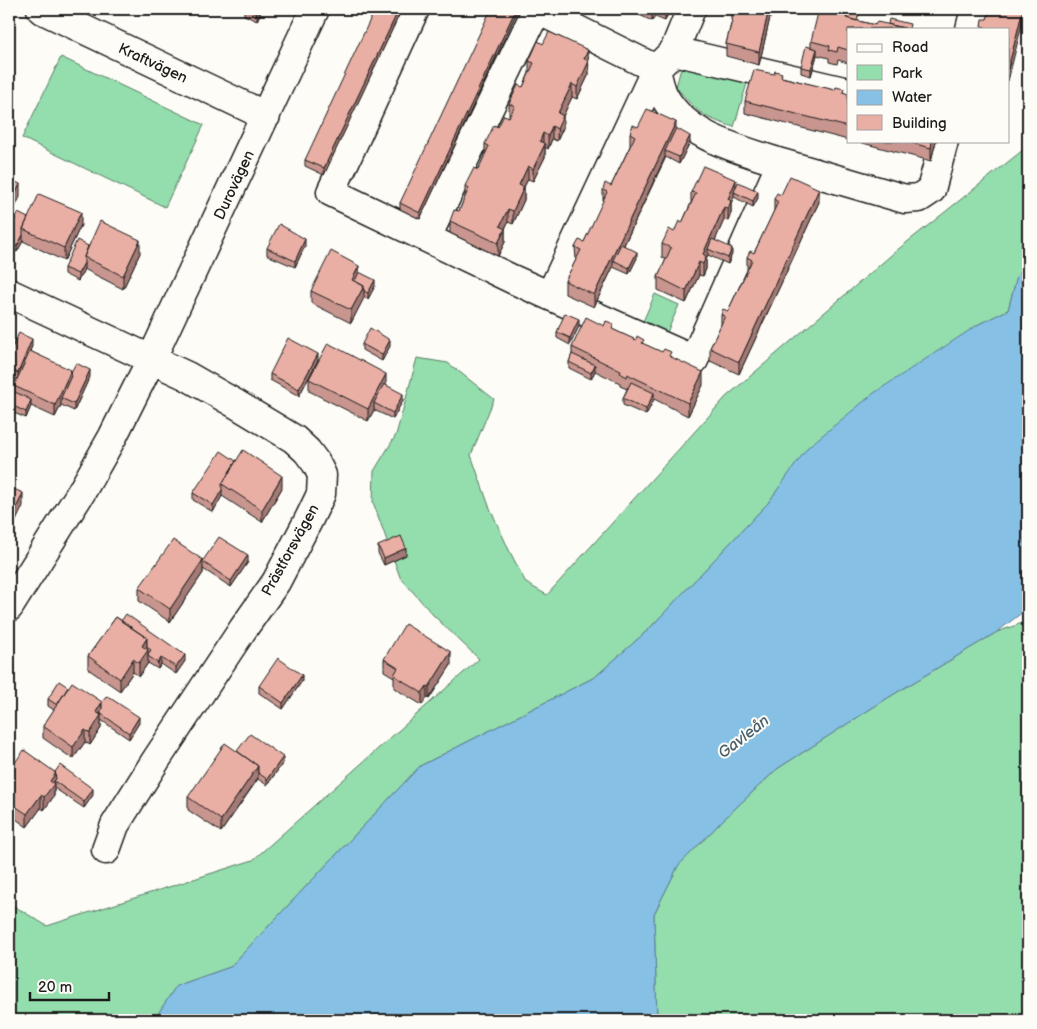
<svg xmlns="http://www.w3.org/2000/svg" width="1037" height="1029" font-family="'Balsamiq Sans',sans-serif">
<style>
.green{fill:#94ddac;stroke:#587c64}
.water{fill:#86c0e5;stroke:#5c7e95}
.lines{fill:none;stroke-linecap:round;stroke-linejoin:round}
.minor-casing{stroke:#1c1c1c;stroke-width:31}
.minor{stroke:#fdfcf7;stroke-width:28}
.wall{fill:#c8968e;stroke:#1c1c1c}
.shaded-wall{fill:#a37a74;stroke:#1c1c1c}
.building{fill:#e9afa5;stroke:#1c1c1c}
.labels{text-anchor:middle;stroke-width:4;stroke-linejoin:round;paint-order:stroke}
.street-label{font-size:15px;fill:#1c1c1c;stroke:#fdfcf7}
.water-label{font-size:16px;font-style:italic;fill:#465e6c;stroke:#fdfcf7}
</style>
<rect width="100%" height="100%" fill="#fdfcf7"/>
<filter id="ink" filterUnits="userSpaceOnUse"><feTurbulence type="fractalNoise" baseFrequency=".02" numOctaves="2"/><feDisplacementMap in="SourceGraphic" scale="10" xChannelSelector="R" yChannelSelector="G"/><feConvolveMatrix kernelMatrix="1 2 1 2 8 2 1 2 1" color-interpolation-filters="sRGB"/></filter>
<g filter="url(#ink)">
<path class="green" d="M61,57L204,125L165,207L22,138Z
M686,65L748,80L734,127C702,117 698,113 676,87L681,68Z
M1028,146V265L1017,276L1008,310L979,324L809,447L768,503L648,630L595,677L420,766L230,967L176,986L154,1020H9V903L47,926L253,860L479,659L433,615L400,577L373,502L374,471L396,435L417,358L448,363L494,399L471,455L489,506L509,550L526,583L547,595L726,397L896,251Z
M655,294L679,305L665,337L641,326Z
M1028,621V1020H657L654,914L678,866L724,819L777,769L886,699L997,632Z"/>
<path class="water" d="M1028,265V608L997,632L886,699L777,769L724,819L678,866L654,914L657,1020H154L176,986L230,967L420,766L595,677L648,630L768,503L808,447L874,393L979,324L1008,310L1017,276Z"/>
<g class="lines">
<defs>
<path id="minor" d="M41,9L266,116
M415,9L331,192L512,279L694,360L781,163C740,149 688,138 665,98C660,89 658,79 656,69L674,51L691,9
M536,9L656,69L550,296
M970,29L975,9
M674,51L848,92
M781,163L905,199L919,198L931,190L944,141
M427,237L537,9
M9,293L187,376L236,404L294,439L307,451L316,463L322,475L321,494L309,519L276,582L243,629L156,760L115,825L106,850
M9,607L82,491L113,436L151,360L315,9"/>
</defs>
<use href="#minor" class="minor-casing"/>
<use href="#minor" class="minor"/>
</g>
<path class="wall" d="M244,9H262L257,21L244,15Z
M400,9V13L324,175L305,166V160Z
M517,9V12L420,219L400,209V203Z
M627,9H670L665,21L655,17L652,21Z
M731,9H772L759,65L726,56V44L732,20H731Z
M859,21L875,25L910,29H848V63L838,60L837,64L829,62V58L817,55L811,76L801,73V67L811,47V41Z
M543,44L588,61L589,74L577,99L572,97L563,116V128L557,141L552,139L548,149L545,147V157L533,181L528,179L524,187V200L513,224L508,222L505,229V242L498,256L450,233V221L459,211L465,197V186L478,170L485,155V144L498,127L509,116V104L523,87L529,73V61Z
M782,77L848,94V140L745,113V101Z
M638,127L676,128L690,142L679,164L666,157L624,245L637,258L629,274L613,267L594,307L565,294V281L576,260L575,247L584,242L603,203V190L611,186L630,146V133Z
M855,141H936L931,161Z
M736,187L758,198L753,207L734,197L731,203V213L728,221L724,220L715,240L732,254L728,264L708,255L706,260V269L703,276L699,275L686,303L658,290V277L666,259L662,257V244L682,223L691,203V192Z
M781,195L819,202L739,374L710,361V348L721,325V315L728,311L747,270V257L754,253L774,211V199Z
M28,218L81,225L64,261L23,241L17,252L9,248V232Z
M88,246L140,253L123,289L84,269L78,281L64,274V268Z
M305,246L295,267L267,255V248Z
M359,273L375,286L368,299L364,297L351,323L311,303V291Z
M579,326L570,345L557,338V332Z
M614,330L671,357L703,385L688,416L654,399L646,415L623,405V398L628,387L627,389L620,386V383L595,371L591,379L569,368V362L572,354V347Z
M9,337L13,345L32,346L30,351L71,372L90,376L74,411L61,405L55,417L31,406L26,418L9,411V404L14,394V386L17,379L9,375Z
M362,344L390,346L382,361L362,350Z
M318,360L299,396L270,380V374Z
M309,379L386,385L403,400L393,419L374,410L368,421L309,391Z
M236,461L282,488L262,522L222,496L213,512L193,500V493Z
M378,546L406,555L384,565L378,553Z
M203,560L248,562L231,587L203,569V573L170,622L139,601V588Z
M116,617L185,661L176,674L161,664L158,669L148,663L139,676L133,672L120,691L88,669V656Z
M384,659L451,665L429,699L427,698L422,705L394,688V677L384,671Z
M302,681L283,709L259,693V686Z
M48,699L102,702L139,723L129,739L101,720V728L90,745L85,742L73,759L43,738V726L54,710L48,706Z
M237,751L283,763L267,785L258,779L221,832L188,810V797Z
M9,771L55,772L93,795L84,808L54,788V796L44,810L41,808L27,827L9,814Z"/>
<path class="shaded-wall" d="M260,9H262L257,21V14Z
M399,9H400V13L324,175V168Z
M516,9H517V12L420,219V213Z
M652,9H655V17L652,21Z
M665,9H670L665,21Z
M769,9H772L759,65V52Z
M1023,9V20L1008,81V69Z
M817,49V55L811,76V69Z
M588,50L589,74L577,99V87L584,59Z
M572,84V97L563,116V128L557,141L558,113Z
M676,122V135L665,151V157L616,262L613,260V267L594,307V295Z
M552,126V139L548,149V136Z
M543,133V146L540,141Z
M690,136V142L679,164V157Z
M932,141H936L931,161V148Z
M545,144V157L533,181V169Z
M528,166V179L519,197V185Z
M736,180V193L734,192V197L731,203V213L728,221V199Z
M20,184V197L9,220V208Z
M524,187V200L513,224V211Z
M819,189V202L739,374V362Z
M758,191V198L753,207V201Z
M724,207V220L711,250L708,249V255L706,260V269L703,276V254Z
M508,209V222L500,239V226Z
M81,212V225L64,261V248Z
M505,229V242L498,256V243Z
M23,235V241L17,252V246Z
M305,239V246L295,267V261Z
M140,240V253L123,289V276Z
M732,248V254L728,264V258Z
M637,252V258L629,274V268Z
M699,262V275L686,303V291Z
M84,263V269L78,281V274Z
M359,266V279L355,287L352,280Z
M375,280V286L368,299V293Z
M364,286V298L351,323V310Z
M579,319V326L570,345V338Z
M13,339V351L9,361V348Z
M32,339V346L18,379V373Z
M390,340V346L382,361V355Z
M318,354V360L299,396V389Z
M595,365V371L591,379V373Z
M71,370V382L61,398V405L55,417V405Z
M90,370V376L74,411V404Z
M703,372V385L688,416V403Z
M386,374V386L374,403V410L368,421V409Z
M654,393V399L646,415V409Z
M403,394V400L393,419V413Z
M31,400V406L26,418V412Z
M282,476V488L262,522V510Z
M222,490V496L213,512V505Z
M23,493V506L9,536V524Z
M406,548V555L384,565V558Z
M248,555V562L231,587V581Z
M203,560V573L170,622V609Z
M147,638V651L148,650V663L139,676V663L142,646Z
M451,652V665L429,699V687Z
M185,655V661L176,674V667Z
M161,658V664L158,669V663Z
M133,659V672L120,691V679Z
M302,675V681L283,709V703Z
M427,686V698L422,705V693Z
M102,702V715L100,713V717L101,715V728L90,745V733L96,712Z
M139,717V723L129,739V733Z
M85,730V742L73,759V747Z
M283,757V763L267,785V779Z
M258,766V778L221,832V820Z
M56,773V782L54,781V796L44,810V797L50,781Z
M93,789V795L84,808V802Z
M41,795V808L27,827V814Z"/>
<path class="building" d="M245,9H260L257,14Z
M375,9H399L324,168L305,160Z
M491,9H516L420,213L400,203Z
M735,9H769L759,52L726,44Z
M819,9H824L847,14L846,18L875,25L877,22L905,28L848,29V50L838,47L837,52L829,50L830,46L811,41Z
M834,9L859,14L857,21L847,18V14L833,11Z
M990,9H1023L1008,69V29H985V27L981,26L982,19H987Z
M889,19L910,24L909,29H905L888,24Z
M549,32L588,50L584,59L589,61L577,87L572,84L558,113L563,116L557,129L552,126L548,136L543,133L540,141L545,144L533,169L528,166L519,185L524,187L513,211L508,209L500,226L505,229L498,243L450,221L454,210L459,211L469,188L465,186L474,168L478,170L484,157L489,146L485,144L494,125L498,127L504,115L509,117L515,106L509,104L518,85L523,87L534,63L529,61L534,50L538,41L543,44Z
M806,46L817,49L811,69L801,67Z
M754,70L774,74L775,71L782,73L781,77L835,90L836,87L844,89L843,92L848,94V127L745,101Z
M647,109L676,122L594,295L565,281L581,250L575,247L579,240L584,242L607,192L603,190L605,183L611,186L635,136L630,133L633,125L638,127Z
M676,128L690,136L679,157L665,151Z
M904,141H932L931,148Z
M703,166L736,180L728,199L731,201L728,209L724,207L703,254L706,256L703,264L699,262L686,291L658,277L671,248L662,244L669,229L674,232L679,221L682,223L696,193L691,192Z
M790,176L819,189L739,362L710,348L725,316L721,315L723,309L728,311L752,260L747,257L750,251L754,253L778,202L774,199L777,193L781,195Z
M9,179L20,184L9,208Z
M738,182L758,191L753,201L734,192Z
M39,194L81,212L64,248L23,229Z
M18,213L28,218L23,229V235L17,246L9,242V232Z
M100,221L140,240L123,276L84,257Z
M279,224L305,239L295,261L267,248Z
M712,239L732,248L728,258L708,249Z
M77,240L88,246L84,257V263L78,274L64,268Z
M621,244L637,252L629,268L613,260Z
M331,251L359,266L352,280L364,286L351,310L311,291Z
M359,272L375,280L368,293L364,291V286L355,281Z
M565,313L579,319L570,338L557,332Z
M586,317L604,326L606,321L614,324L612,329L636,340L637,336L644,340L642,343L662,352L664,349L671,352L669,356L703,372L688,403L631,376L628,374L627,377L620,373L621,371L572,347Z
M370,328L390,340L382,355L362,344Z
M19,333L32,339L18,373L9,369V354Z
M9,337L13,339L9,348Z
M288,338L318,354L299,389L270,374Z
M328,343L386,374L368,409L309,379Z
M30,351L71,370L55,405L14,386Z
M572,354L595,365L591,373L569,362Z
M76,363L90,370L74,404L61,398L71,376V372Z
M631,382L654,393L646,409L623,398Z
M384,384L403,394L393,413L374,403Z
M15,392L31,400L26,412L9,404Z
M243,450L282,476L262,510L222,484Z
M221,451L236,461L222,484V490L213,505L193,493Z
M9,487L23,493L9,524Z
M401,536L406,548L384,558L378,546Z
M219,537L248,555L231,581L203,562V560L202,562Z
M173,540L203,560L170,609L139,588Z
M126,614L185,655L176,667L161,658L158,663L148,656V654L151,650L147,647V638L121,621Z
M116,617L147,638L142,646L148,650L139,663L133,659L120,679L88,656Z
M405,624L451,652L429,687L427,686L422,693L394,675L398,668L384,659Z
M278,658L302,675L283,703L259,686Z
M59,681L68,687L57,705L48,699Z
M72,682L102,702L96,712L101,715L90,733L85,730L73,747L43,726Z
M107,696L139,717L129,733L100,713L102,709V702Z
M250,734L283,757L267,779L258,773V766L237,751Z
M225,743L258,766L221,820L188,797Z
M24,750L56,773L50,781L54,784L44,797L41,795L27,814L9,802V771Z
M60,765L93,789L84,802L54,781L56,779L55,772Z"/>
</g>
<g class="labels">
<g class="street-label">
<text transform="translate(153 63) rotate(25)" y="5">Kraftvägen</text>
<text transform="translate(234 185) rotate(-65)" y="5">Durovägen</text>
<text transform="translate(290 550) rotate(-61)" y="5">Prästforsvägen</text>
</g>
<g class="water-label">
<text transform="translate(743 736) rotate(-38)" y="6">Gavleån</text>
</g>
</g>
<rect width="1037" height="1029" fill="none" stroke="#fdfcf7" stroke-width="30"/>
<rect x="15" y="15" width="1007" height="999" fill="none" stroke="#1c1c1c" stroke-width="2" filter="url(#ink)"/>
<rect x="847" y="28" width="162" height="115" fill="#fdfcf7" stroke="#a3a29f"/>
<rect x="857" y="44" width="25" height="8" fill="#fdfcf7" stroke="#a3a29f"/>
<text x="892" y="52" font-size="15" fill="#1c1c1c">Road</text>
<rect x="857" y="65" width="25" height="15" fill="#94ddac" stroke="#a3a29f"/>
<text x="892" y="78" font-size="15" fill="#1c1c1c">Park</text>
<rect x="857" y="90" width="25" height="15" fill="#86c0e5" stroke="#a3a29f"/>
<text x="892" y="102" font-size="15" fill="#1c1c1c">Water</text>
<rect x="857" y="115" width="25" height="15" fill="#e9afa5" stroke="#a3a29f"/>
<text x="892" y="128" font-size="15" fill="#1c1c1c">Building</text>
<path d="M30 992v8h79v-8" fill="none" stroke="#1c1c1c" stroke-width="2.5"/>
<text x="38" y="992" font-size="15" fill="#1c1c1c" stroke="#fdfcf7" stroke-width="4" paint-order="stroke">20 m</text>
</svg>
